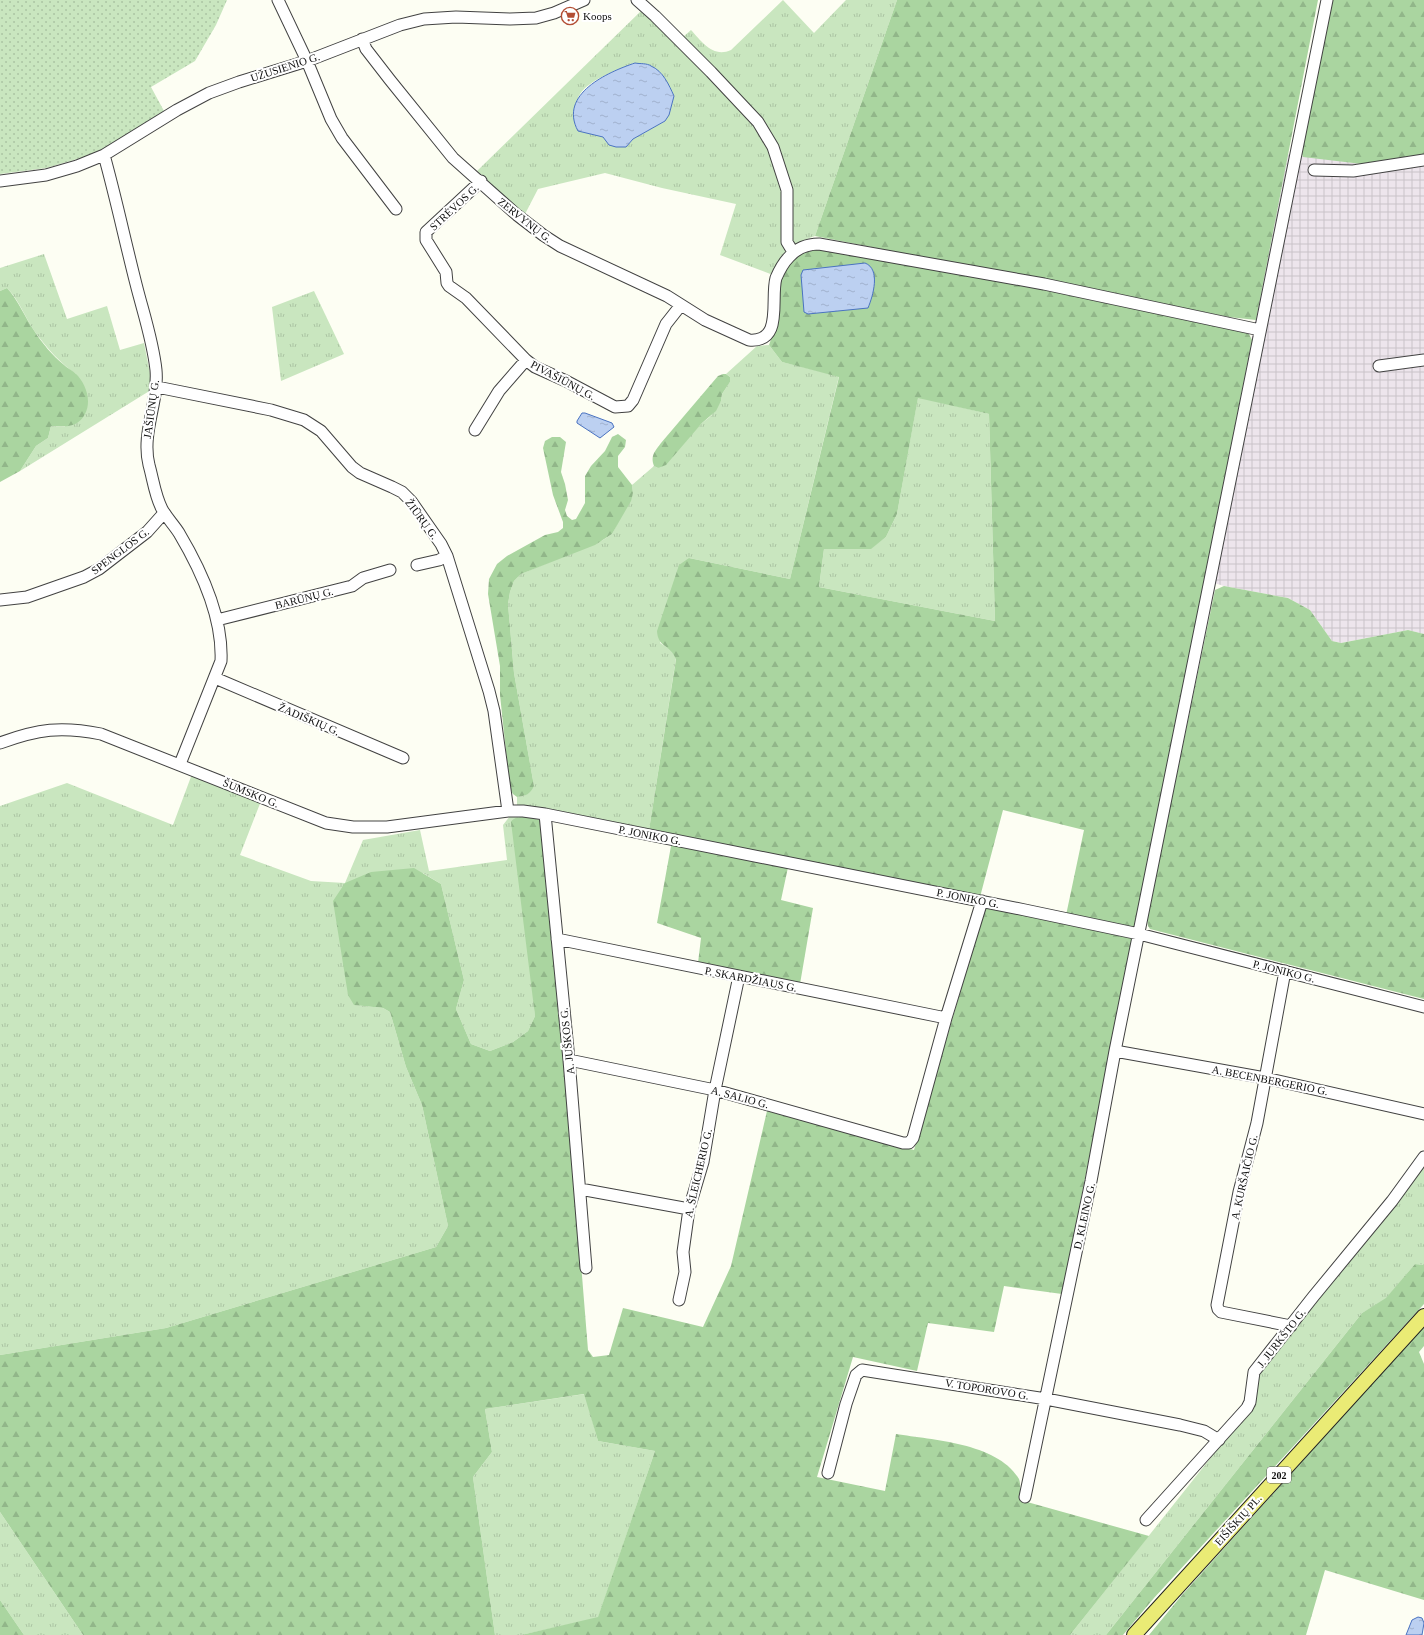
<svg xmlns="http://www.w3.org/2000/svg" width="1424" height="1635" font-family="Georgia,serif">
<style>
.industrial{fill:url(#industrial-grid)}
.grass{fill:url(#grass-tufts);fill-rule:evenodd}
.forest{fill:url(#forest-firs);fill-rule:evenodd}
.park{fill:url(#park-dots)}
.water{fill:url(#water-ripples);stroke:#4a73c1}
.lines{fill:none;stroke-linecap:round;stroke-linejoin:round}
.minor-casing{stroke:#424242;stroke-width:13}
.major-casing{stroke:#202020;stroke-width:16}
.minor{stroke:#fff;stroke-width:11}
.major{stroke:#eaeb75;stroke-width:14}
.labels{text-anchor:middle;stroke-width:4;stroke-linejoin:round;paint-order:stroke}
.shield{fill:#fff;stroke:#575757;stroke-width:1}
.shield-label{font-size:10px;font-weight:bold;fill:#0f0f0f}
.poi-label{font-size:11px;fill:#0f0f0f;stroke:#fff;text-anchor:start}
.street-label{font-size:11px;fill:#0f0f0f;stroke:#fff}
</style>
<defs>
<pattern id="industrial-grid" width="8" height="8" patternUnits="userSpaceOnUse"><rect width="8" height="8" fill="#ede5ec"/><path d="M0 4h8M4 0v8" fill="none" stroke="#cac3c9"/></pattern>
<pattern id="grass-tufts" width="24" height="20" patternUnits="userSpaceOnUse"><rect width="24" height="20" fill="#c9e6bf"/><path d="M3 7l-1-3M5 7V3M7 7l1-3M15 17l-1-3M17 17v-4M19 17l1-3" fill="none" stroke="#abc4a3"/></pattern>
<pattern id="forest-firs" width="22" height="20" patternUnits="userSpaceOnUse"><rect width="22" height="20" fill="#aad5a0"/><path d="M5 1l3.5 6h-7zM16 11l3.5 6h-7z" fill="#91b689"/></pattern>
<pattern id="park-dots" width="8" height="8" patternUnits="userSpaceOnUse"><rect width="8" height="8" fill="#c9e6bf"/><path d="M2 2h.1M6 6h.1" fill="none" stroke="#abc4a3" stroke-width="1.8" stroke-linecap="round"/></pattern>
<pattern id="water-ripples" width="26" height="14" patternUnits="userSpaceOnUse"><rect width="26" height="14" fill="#bcd0f1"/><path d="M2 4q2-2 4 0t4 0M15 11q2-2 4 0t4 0" fill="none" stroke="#a0b1cd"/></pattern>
</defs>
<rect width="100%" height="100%" fill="#fdfef3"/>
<path class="industrial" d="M1288,154L1369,165L1424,155V634L1408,630L1341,643L1332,641L1310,610L1288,598L1224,586L1204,580Z"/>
<path class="grass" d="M783,0L814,33L846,0H897L815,236C791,244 783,253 773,275L720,255L736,204L662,188L605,173L538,189L524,216L477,171L642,10L676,43L691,30C702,42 713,58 731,50ZM635,63L661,73L674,96L665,121L633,139L626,147L598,135L574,113C576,107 577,99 580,94C589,80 620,68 635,63Z
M44,254L67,319L107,306L120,350L144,343L151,378V390L20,471L36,446L48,438L51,426L65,427L76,374C60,363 47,348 35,332C25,318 20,301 7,288L0,291V268Z
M314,291L344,354L281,381L272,307Z
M769,345L782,362L839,376L790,579L689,558L660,643L673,651L676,658L649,830L544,808L541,820L518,817L535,1016L528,1031L513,1042L490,1051L471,1044L456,1009L464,980L441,884L423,873L355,1005L383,1008L390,1012L406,1067L422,1105L448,1226L436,1247L166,1328L0,1355V806L67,783L173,825L192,774L261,801L240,855L311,881L345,883L363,840L420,830L429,871L507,860L503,825L510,816L517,814V797L524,796L534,786L514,673L508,604L510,592L514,581L521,574L603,540L612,534L633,493L632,485L654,466L658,468L702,423L711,416L721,401L722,394L730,382V377L726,374L757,346Z
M918,397L989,414L995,621L819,587L824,549H870L886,537L897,514Z
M1424,1162V1265L1415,1264L1386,1299L1362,1313L1106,1635H1070L1251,1407L1258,1375Z
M585,1394L598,1441L655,1451L598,1618L521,1635H495L473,1477L492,1452L485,1409Z
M0,1512L83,1635H24L0,1600Z"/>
<path class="forest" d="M897,0H1318L1256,320L1229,317L815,236Z
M1332,0H1424V155L1370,165L1303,157L1301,151Z
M819,248L1024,285L1243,330L1249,334L1252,340L1062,1294L1004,1286L994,1332L928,1323L917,1371L853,1357L817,1477L885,1491L896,1434C933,1440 998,1443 1019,1479C1021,1484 1020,1494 1020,1500L1149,1536L1070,1635H521L598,1617L655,1451L598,1441L584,1394L485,1409L492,1452L473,1477L495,1635H83L0,1512V1355L166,1328L436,1247L448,1226L422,1105L406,1067L390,1012L383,1008L354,1005L348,995L333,901L345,883L371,872L414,868L441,884L464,980L456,1009L471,1044L490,1051L513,1042L528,1031L535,1016L511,822C517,813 532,819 541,820L570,1127L588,1350L593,1357L609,1355L623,1308L703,1327L731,1266L767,1111L914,1150L986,904L1065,920L1084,830L1003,810L980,897L790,858L781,900L813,908L800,984L698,963L701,938L657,923L673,835L649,830L676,659C670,644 658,648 657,631L679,565L689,558L790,579L839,377L782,362L769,345L775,328L781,277L797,254ZM918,398L989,414L995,621L819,587L824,549H871L886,537L897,514Z
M7,288C19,301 25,318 35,332C42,343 53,356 63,364C67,368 72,370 75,373C86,383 92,401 85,414C78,428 64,427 51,426L48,438L36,446L20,471L0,482V291Z
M723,374H726L730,377V382L722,394L721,401L716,411L702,423L666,465L658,468L654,466C650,456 655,451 661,443L718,376Z
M618,434L626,440L625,447L618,456V467L632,485L633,493L631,501L612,534L595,545L521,574L514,581L510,592L508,604L514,673L534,786C530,794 526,796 517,797L513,794L510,789L500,695V666L488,594L489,579L497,564L507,556L545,535L558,532L563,528V522L553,495L543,448L545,441L552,437H560L566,442L561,472L565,484L568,500L565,510L567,516L572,520L576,519L585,503V476L591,466L605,451L612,437Z
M1224,586L1288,598L1310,610L1332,641L1341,643L1408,630L1424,634V999L1150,929L1148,926L1147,919L1215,590Z
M1415,1264L1424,1265V1304L1154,1598L1123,1635H1106L1362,1313L1386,1298Z
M1424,1326V1346L1419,1352L1424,1364V1600L1325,1570L1306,1635H1149L1182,1595Z
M0,1600L24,1635H0Z"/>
<path class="park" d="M0,0H227L216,25L195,61L151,87L164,111L98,153L46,168L0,174Z"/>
<path class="water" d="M635,63C640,64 647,63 651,66C663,71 669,85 674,96L669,115L665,121L633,139L626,147H616L609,145L603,137L578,131C558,94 608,72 635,63Z
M865,263C881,269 873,296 868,308L808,314L804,312L801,275L803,270Z
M582,413H585L612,423L614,427L600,438L577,423V421Z
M1418,1617L1422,1618L1424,1623L1422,1635H1406L1412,1620Z"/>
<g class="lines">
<defs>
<path id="minor" d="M278,0L307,61L331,119L342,138L396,209
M637,0L655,16L711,72L758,122L773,147L787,190V242L793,252
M362,39L366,49L390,80L453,158L517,215L543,235L560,246L667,296L705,320L749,340C784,343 770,299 776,278C779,271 783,263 789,257C797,248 807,244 819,244L1044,284L1260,330
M104,155C116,198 125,241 136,284C143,312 153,341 156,370C159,402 141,433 149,465C153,479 155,496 162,509C167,518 174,525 179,533C201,570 223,618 221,661L180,764
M1314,170L1353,171L1424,160
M0,181L46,175L77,166L104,155L177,110L209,93L239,82L307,61L400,25L424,19L456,17L510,19L536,18L554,13L584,0
M481,181L426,232V240L446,272L447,283L449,286L466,298L526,360L535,367L566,381L615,407L628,406L633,400L666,324L681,305
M1379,366L1424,360
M157,387L271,410L304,420L321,431L352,467L360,473L392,487L402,492L411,501L441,544L447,556L489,691L494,711L508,811
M475,430L499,391L526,360
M417,565L439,560L447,556
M0,600L27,597L84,577L99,569L147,532L164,513
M217,620L352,586L363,578L390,570
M215,678L403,758
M0,743C38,729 61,726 101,734L326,823L353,827H387L508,811H523L545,814L1025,910L1139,934L1424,1007
M545,814L569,1060L586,1268
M557,939L946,1018
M1285,971L1257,1123L1239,1192L1217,1305L1218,1309L1221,1312L1291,1326
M1115,1051L1265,1078L1424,1114
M569,1060L715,1090L903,1143H909L913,1138L946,1018L982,901
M580,1189L689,1209
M679,1300L685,1272L683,1252L689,1209L703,1162L715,1090L739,976
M828,1473L846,1404L856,1375L862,1370L1046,1399L1180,1425L1204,1431L1219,1440
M1025,1497L1091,1181L1115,1051L1327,0
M1146,1520L1247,1408L1250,1402L1254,1372L1313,1297L1392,1201L1424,1157"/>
<path id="major" d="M1134,1635L1424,1316"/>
</defs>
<use href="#minor" class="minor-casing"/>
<use href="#major" class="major-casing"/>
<use href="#minor" class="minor"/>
<use href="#major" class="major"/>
</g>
<defs>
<symbol id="supermarket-ring" viewBox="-11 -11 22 22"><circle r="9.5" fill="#fff" stroke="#b34e34" stroke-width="1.5"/><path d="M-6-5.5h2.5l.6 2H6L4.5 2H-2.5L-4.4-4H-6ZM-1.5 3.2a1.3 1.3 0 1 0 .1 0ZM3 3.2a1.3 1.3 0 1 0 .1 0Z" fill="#b34e34"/></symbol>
</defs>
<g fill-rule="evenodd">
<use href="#supermarket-ring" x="560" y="6" width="20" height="20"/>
</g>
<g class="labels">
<rect class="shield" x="1267" y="1467" width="24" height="16" rx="3"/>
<g class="shield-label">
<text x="1279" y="1479">202</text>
</g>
<g class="poi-label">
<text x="583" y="20">Koops</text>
</g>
<g class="street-label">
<text transform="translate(285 67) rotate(-18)" y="4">UŽUSIENIO G.</text>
<text transform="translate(454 207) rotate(-43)" y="4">STRĖVOS G.</text>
<text transform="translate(525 220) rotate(38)" y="4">ZERVYNŲ G.</text>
<text transform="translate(563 380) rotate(28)" y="4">PIVAŠIŪNŲ G.</text>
<text transform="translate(151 409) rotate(-82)" y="4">JAŠIŪNŲ G.</text>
<text transform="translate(422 519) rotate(53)" y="4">ŽIŪRŲ G.</text>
<text transform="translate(120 551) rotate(-37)" y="4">SPENGLOS G.</text>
<text transform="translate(304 598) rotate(-14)" y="4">BARŪNŲ G.</text>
<text transform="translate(309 719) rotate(23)" y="4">ŽADIŠKIŲ G.</text>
<text transform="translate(251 793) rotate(22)" y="4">ŠUMSKO G.</text>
<text transform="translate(650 835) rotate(11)" y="4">P. JONIKO G.</text>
<text transform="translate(968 898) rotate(11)" y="4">P. JONIKO G.</text>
<text transform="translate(1284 971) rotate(14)" y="4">P. JONIKO G.</text>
<text transform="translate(751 979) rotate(11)" y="4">P. SKARDŽIAUS G.</text>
<text transform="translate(567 1041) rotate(-96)" y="4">A. JUŠKOS G.</text>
<text transform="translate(1270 1080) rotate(11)" y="4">A. BECENBERGERIO G.</text>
<text transform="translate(740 1097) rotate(15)" y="4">A. SALIO G.</text>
<text transform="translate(698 1173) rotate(-77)" y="4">A. ŠLEICHERIO G.</text>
<text transform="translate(1244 1177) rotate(-77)" y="4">A. KURŠAIČIO G.</text>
<text transform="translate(1084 1216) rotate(-78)" y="4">D. KLEINO G.</text>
<text transform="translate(1281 1338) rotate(-52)" y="4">J. JURKŠTO G.</text>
<text transform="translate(987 1389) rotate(9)" y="4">V. TOPOROVO G.</text>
<text transform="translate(1238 1520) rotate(-48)" y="4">EIŠIŠKIŲ PL.</text>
</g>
</g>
</svg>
